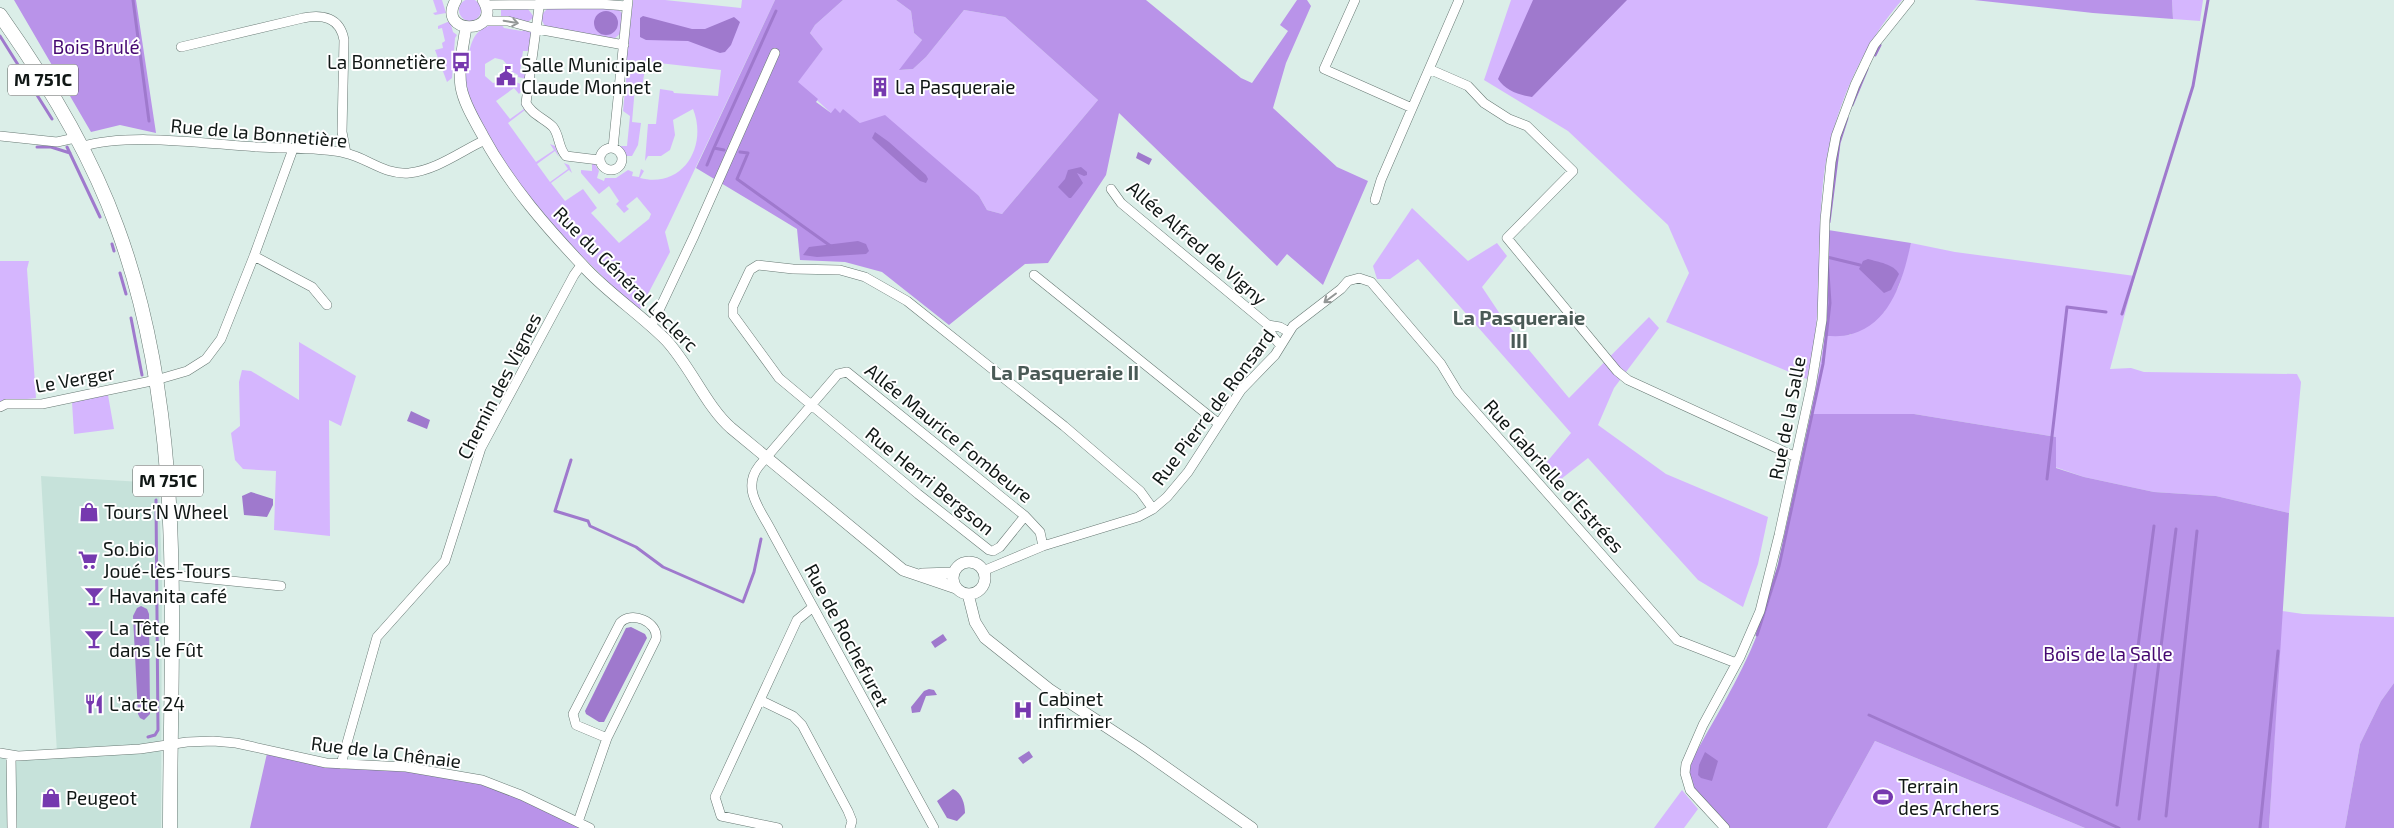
<svg xmlns="http://www.w3.org/2000/svg" width="2394" height="828" font-family="'Exo 2',sans-serif">
<style>
.built{fill:#c6e2da}
.green{fill:#d5b6fe}
.forest{fill:#b993e9}
.water{fill:#9f79cd}
.lines{fill:none;stroke-linecap:round;stroke-linejoin:round}
.stream{stroke:#9f79cd;stroke-width:3}
.minor-casing{stroke:#687974;stroke-width:10}
.tertiary-casing{stroke:#687974;stroke-width:12}
.primary-casing{stroke:#687974;stroke-width:15}
.minor{stroke:#fff;stroke-width:9}
.tertiary{stroke:#fff;stroke-width:11}
.primary{stroke:#fff;stroke-width:14}
.oneway{stroke:#939796}
.labels{text-anchor:middle;stroke-width:4;stroke-linejoin:round;paint-order:stroke}
.shield{fill:#fff;stroke:#585d5b;stroke-width:1}
.shield-label{font-size:18px;font-weight:bold;fill:#101715}
.park-label{font-size:19px;fill:#450871;stroke:#fff}
.poi-label{font-size:19px;fill:#101715;stroke:#fff;text-anchor:start}
.street-label{font-size:19px;fill:#101715;stroke:#fff}
.neighbourhood-label{font-size:20px;font-weight:bold;fill:#4a5a56;stroke:#fff}
</style>
<rect width="100%" height="100%" fill="#dbeee8"/>
<path class="built" d="M41,476L159,483L162,578L161,828H0V753H57Z"/>
<path class="green" d="M459 10a11 11 0 1 1 22 0a11 11 0 1 1-22 0Z
M433,0H442L446,13L435,15L433,13L437,12Z
M633,0H665L741,8L742,0H775L665,232L670,252L639,311C580,256 520,198 483,126C477,113 469,101 467,87C464,76 466,64 469,53C473,33 481,25 501,24L504,28L522,31L527,28L531,32V51H523L520,72L527,76L526,79L518,77V75L511,71V69L503,60L495,58L485,64V76L493,83L504,81L514,85L516,82L525,86L519,94L514,88L496,101L510,119L524,109L520,103L530,115L525,110L508,123L536,162L554,150L550,144L555,146L559,157L555,151L537,164L550,182L568,169L564,163L569,165L572,173L569,170L551,183L565,201L583,189L597,208L591,213L619,243L649,219L651,214L637,197L626,206L629,209L624,213L616,204L619,201L609,186L599,194L581,173V170L592,171V164H595L599,171L597,178L604,181L605,178H616L628,170L633,172L632,176L639,177L641,169L644,171L640,178C683,189 708,146 693,109L673,120L675,135L670,150L661,156H648L645,161L648,124H656L660,89L673,91L674,93L718,96L721,70L650,62L649,69H645L642,87H635L632,122L641,123L638,145L632,156H626L618,146H627L630,116L623,111L627,70L634,61L626,60Z
M843,0H896L911,11L914,33L922,40L900,70L913,69L926,57L964,10L1005,17L1098,100L1002,214L987,210L979,196L860,123L843,110L840,113H831L797,82L823,49L810,33L815,25Z
M1511,0H1902C1864,43 1839,100 1827,156C1818,201 1821,254 1818,300C1817,327 1813,353 1807,379L1666,322L1689,273L1668,225L1568,131L1484,80Z
M2172,0H2203L2200,21L2173,19Z
M549,7L618,9L623,14L621,33L615,38L609,39L545,26L542,21V14Z
M528,9L534,17L528,22L501,17V10Z
M450,21L453,32L457,35L455,38L452,78L447,82L435,50L443,48L442,43L445,41L442,28L438,29V26Z
M1412,208L1468,261L1497,243L1507,256L1482,287L1504,320L1569,398L1649,317L1659,328L1614,388L1598,425L1666,474L1768,517L1758,564L1743,607L1698,580L1588,458L1556,483L1541,469L1571,433L1418,259L1390,279H1377L1373,266Z
M1911,243L1955,252L2135,276L2110,369L2131,368L2144,372L2297,374L2301,382L2289,513L2216,496L2154,492L2084,477L2055,467L2056,437L1914,414H1811L1825,336L1850,335L1884,312L1899,286Z
M0,261H29L27,269L36,398L0,402Z
M299,342L356,376L341,426L329,420L330,536L274,530L276,471L243,469L235,460L231,433L240,426L239,382L242,370L251,371L299,400Z
M108,395L114,429L74,434L72,402Z
M2282,611L2303,614L2394,617V683L2381,701L2360,744L2345,828H2269Z
M1875,741L2085,828H1827Z
M1682,790L1698,809L1684,828H1654Z"/>
<path class="forest" d="M14,0H136L156,133L120,125L91,132Z
M775,0H843L815,25L810,33L823,49L798,82L818,99L816,102L831,113L835,108L840,113L843,109L860,123L885,115L979,196L987,210L1002,214L1098,100L1005,17L964,10L926,57L913,69L899,70L922,40L914,33L911,11L896,0H1146L1241,78L1252,83L1288,31L1280,25L1297,0H1307L1311,6L1286,63L1273,108L1337,167L1368,181L1323,285L1287,254L1277,266L1119,113L1106,175L1048,263L1025,264L949,325L882,272L845,262L800,260L797,229L696,168Z
M1974,0H2172L2173,19L2093,13Z
M1828,230L1911,243C1903,279 1891,323 1852,334C1844,337 1833,336 1825,336Z
M1811,414H1914L2056,437V468L2084,477L2154,492L2216,496L2289,513L2269,828H2085L1875,741L1827,828H1725L1690,790L1685,773C1709,727 1738,683 1757,635C1785,565 1795,487 1811,414Z
M2394,683V828H2345L2360,744L2381,701Z
M268,749L291,757L383,765L482,780L590,828H250Z"/>
<path class="water" d="M1533,0H1627L1532,97C1518,95 1505,90 1498,79Z
M594 23a12 12 0 1 1 24 0a12 12 0 1 1-24 0Z
M643,16L692,29H705L734,17L740,22L731,45L725,52L720,53L688,41L646,40L640,37V18Z
M875,132L889,142L926,175L928,179L926,183L920,181L875,141L872,138Z
M1138,152L1152,159L1149,165L1136,158Z
M1081,167L1087,172V175L1084,176L1077,173L1083,183L1071,198H1069L1058,187L1065,179L1068,170Z
M858,241L866,244L869,251L866,254L817,257L803,255L809,247Z
M1868,259C1878,262 1894,264 1899,274L1891,290L1884,293L1859,269L1863,261Z
M411,411L430,420L427,429L407,421Z
M251,492L273,499V505L267,517L244,515L242,496Z
M141,606L147,609L149,614L150,714L144,720L140,718L138,714L133,616L137,608Z
M631,627L645,634L647,638L604,722H599L586,714L585,711L626,628Z
M943,634L947,640L935,648L931,642Z
M929,689L934,690L937,695L926,696L920,712L912,713L911,707L924,691Z
M1029,751L1033,757L1023,764L1018,758Z
M1705,752L1718,761L1712,781L1701,778L1698,775L1699,765Z
M953,789C962,793 965,804 965,813L957,821L947,818L937,801Z"/>
<g class="lines">
<path class="stream" d="M133,0L149,121
M0,36L52,119
M1875,55L1880,45
M1852,105L1867,69
M37,147H51L70,153
M67,147L100,217
M724,150L714,148L776,11
M740,152L748,153L737,179L832,247
M707,165L714,148
M1829,222L1839,143L1847,118
M112,244L114,251
M120,273L126,294
M2122,314L2193,86L2208,0
M131,318L142,375
M571,460L555,511L588,521L590,526L636,547L663,567L743,602L754,572L761,539
M2047,479L2067,307L2106,312
M1757,635L1779,566L1823,364L1830,303L1827,257L1860,265
M1869,715L2119,828
M148,737L155,735L158,730L156,500
M2117,805L2154,526
M2166,816L2197,531
M2139,819L2176,529
M2260,828L2278,651"/>
<defs>
<path id="minor" d="M540,0L526,103C532,115 544,118 553,127C560,136 558,148 566,156L599,160
M1355,0L1324,69L1412,108
M486,5L600,4L627,6
M484,21H508L537,29L624,45
M181,47L303,18C322,14 340,17 344,40L342,132L346,153
M1429,69L1468,86L1484,103L1509,119L1527,126L1573,171L1507,238L1617,371L1628,380L1796,457
M0,136L57,142L75,138
M81,147C129,132 206,144 258,147C286,149 318,147 345,153C368,158 384,175 409,173C437,170 461,151 485,140
M600 159a11 11 0 1 1 22 0a11 11 0 1 1-22 0Z
M613,148L628,0
M1111,189L1121,203L1268,325L1272,335L1280,345
M1375,200L1381,180L1459,0
M254,256L312,287L327,305
M1034,275L1219,424
M1268,325L1280,327L1289,332
M651,327L694,236L775,53
M0,407L6,404H42L156,380L187,371L206,359L221,339L254,256L293,149
M1025,516L1000,547L993,551L989,550L918,494L779,378L733,315V306L750,270L758,265L793,269L840,270L865,277L907,301L1064,426L1140,491L1153,509
M983,571L1043,546L1138,517L1153,509L1167,497L1188,472L1241,390L1275,355L1293,326L1341,289L1348,281L1359,278L1371,282L1441,364L1458,392L1677,640L1736,663
M171,575L281,586
M760,700L793,716L802,725L848,811L852,821L850,828
M0,753L18,756L140,749L187,742L213,741L236,743L326,763L406,767L482,780L521,795L590,828
M11,756L12,828
M341,764L377,637L445,561L481,448L574,275L582,264
M578,822L607,738L656,639C659,622 631,610 620,623L573,714L576,725L607,738
M778,828L721,816L715,797L797,620L813,607
M934,828L772,532C761,510 741,489 759,466L838,374L847,372L1025,516L1040,532L1043,546
M1725,828L1690,790L1685,773L1686,764L1703,725L1740,657L1760,611L1779,535L1811,387L1822,320L1825,220L1831,162L1836,136L1855,85L1874,45L1910,0"/>
<path id="tertiary" d="M456,0C435,36 504,35 483,0
M466,27C463,47 458,68 461,87C464,104 475,121 483,136C510,186 548,229 587,270C611,295 641,315 666,340C691,367 706,406 731,428L903,570L956,588
M953 578a16 16 0 1 1 32 0a16 16 0 1 1-32 0Z
M922,574L953,573
M968,594L975,622L985,638L1049,689L1140,749L1252,828"/>
<path id="primary" d="M0,15C46,80 90,152 117,227C188,419 170,628 170,828"/>
</defs>
<use href="#minor" class="minor-casing"/>
<use href="#tertiary" class="tertiary-casing"/>
<use href="#primary" class="primary-casing"/>
<use href="#minor" class="minor"/>
<use href="#tertiary" class="tertiary"/>
<use href="#primary" class="primary"/>
</g>
<defs><path id="oneway-shaft" d="M-6 0H5M1.5-3L5.5 0L1.5 3" fill="none" stroke-width="1.6" stroke-linecap="round" stroke-linejoin="round" transform="scale(1.25)"/></defs>
<g class="oneway">
<use href="#oneway-shaft" transform="translate(511 22) rotate(10)"/>
<use href="#oneway-shaft" transform="translate(1330 298) rotate(143)"/>
</g>
<defs>
<symbol id="bus-bare" viewBox="-9 -9 18 18"><path d="M-5-6H5V4H4V6H2V4H-2V6H-4V4H-5ZM-3.5-4V0h7V-4ZM-3.5 1.2v1.5H-2V1.2ZM2 1.2v1.5H3.5V1.2Z" fill="#7639af" stroke="#fff" stroke-width="2.5" paint-order="stroke"/></symbol>
<symbol id="civic-bare" viewBox="-9 -9 18 18"><path d="M-.6-6.5H3V-4.5H.6V-3L4-1V1h2V6H-6V1h2V-1L-.6-3ZM-1.2 2.5V6h2.4V2.5Z" fill="#7639af" stroke="#fff" stroke-width="2.5" paint-order="stroke"/></symbol>
<symbol id="building-bare" viewBox="-9 -9 18 18"><path d="M-4-6H4V6H1V3H-1V6H-4ZM-2.5-4.3h1.7v1.8h-1.7ZM.8-4.3h1.7v1.8H.8ZM-2.5-1h1.7V.8h-1.7ZM.8-1h1.7V.8H.8Z" fill="#7639af" stroke="#fff" stroke-width="2.5" paint-order="stroke"/></symbol>
<symbol id="shop-bare" viewBox="-9 -9 18 18"><path d="M-5-2.5h2.3a2.7 3.5 0 0 1 5.4 0H5L5.5 6h-11ZM-1.5-2.5h3a1.5 2.3 0 0 0-3 0Z" fill="#7639af" stroke="#fff" stroke-width="2.5" paint-order="stroke"/></symbol>
<symbol id="supermarket-bare" viewBox="-9 -9 18 18"><path d="M-6-5.5h2.5l.6 2H6L4.5 2H-2.5L-4.4-4H-6ZM-1.5 3.2a1.3 1.3 0 1 0 .1 0ZM3 3.2a1.3 1.3 0 1 0 .1 0Z" fill="#7639af" stroke="#fff" stroke-width="2.5" paint-order="stroke"/></symbol>
<symbol id="bar-bare" viewBox="-9 -9 18 18"><path d="M-6-5H6L.8 .8V4.5H3.5V6h-7V4.5H-.8V.8Z" fill="#7639af" stroke="#fff" stroke-width="2.5" paint-order="stroke"/></symbol>
<symbol id="restaurant-bare" viewBox="-9 -9 18 18"><path d="M-5-6h1v4h1v-4h1v4h1v-4h1v5L-1.5 .5V6h-2V.5L-5-1ZM5-6V6H3V1.5H1.5Q1.5-4 5-6Z" fill="#7639af" stroke="#fff" stroke-width="2.5" paint-order="stroke"/></symbol>
<symbol id="hospital-bare" viewBox="-9 -9 18 18"><path d="M-5-5h3v3.5h4V-5h3V5h-3V1.5h-4V5h-3Z" fill="#7639af" stroke="#fff" stroke-width="2.5" paint-order="stroke"/></symbol>
<symbol id="stadium-bare" viewBox="-9 -9 18 18"><path d="M0-5a6.5 5 0 1 0 0 10a6.5 5 0 1 0 0-10ZM-3.5-1.8h7v3.6h-7Z" fill="#7639af" stroke="#fff" stroke-width="2.5" paint-order="stroke"/></symbol>
</defs>
<g fill-rule="evenodd">
<use href="#bus-bare" x="447" y="48" width="28" height="28"/>
<use href="#civic-bare" x="492" y="62" width="28" height="28"/>
<use href="#building-bare" x="866" y="73" width="28" height="28"/>
<use href="#shop-bare" x="75" y="498" width="28" height="28"/>
<use href="#supermarket-bare" x="74" y="546" width="28" height="28"/>
<use href="#bar-bare" x="80" y="582" width="28" height="28"/>
<use href="#bar-bare" x="80" y="625" width="28" height="28"/>
<use href="#restaurant-bare" x="80" y="690" width="28" height="28"/>
<use href="#hospital-bare" x="1009" y="696" width="28" height="28"/>
<use href="#stadium-bare" x="1869" y="783" width="28" height="28"/>
<use href="#shop-bare" x="37" y="784" width="28" height="28"/>
</g>
<g class="labels">
<g class="shield">
<rect x="8" y="64.5" width="70" height="31" rx="4"/>
<rect x="133" y="465.5" width="70" height="31" rx="4"/>
</g>
<g class="shield-label">
<text x="43" y="86">M 751C</text>
<text x="168" y="487">M 751C</text>
</g>
<g class="park-label">
<text x="96" y="54">Bois Brulé</text>
<text x="2108" y="661">Bois de la Salle</text>
</g>
<g class="poi-label">
<text x="446" y="69" text-anchor="end">La Bonnetière</text>
<text x="521" y="72">Salle Municipale<tspan x="521" dy="22">Claude Monnet</tspan></text>
<text x="895" y="94">La Pasqueraie</text>
<text x="104" y="519">Tours'N Wheel</text>
<text x="103" y="556">So.bio<tspan x="103" dy="22">Joué-lès-Tours</tspan></text>
<text x="109" y="603">Havanita café</text>
<text x="109" y="635">La Tête<tspan x="109" dy="22">dans le Fût</tspan></text>
<text x="1038" y="706">Cabinet<tspan x="1038" dy="22">infirmier</tspan></text>
<text x="109" y="711">L’acte 24</text>
<text x="1898" y="793">Terrain<tspan x="1898" dy="22">des Archers</tspan></text>
<text x="66" y="805">Peugeot</text>
</g>
<g class="street-label">
<text transform="translate(259 133) rotate(5)" y="7">Rue de la Bonnetière</text>
<text transform="translate(1197 243) rotate(41)" y="7">Allée Alfred de Vigny</text>
<text transform="translate(626 279) rotate(45)" y="7">Rue du Général Leclerc</text>
<text transform="translate(75 379) rotate(-10)" y="7">Le Verger</text>
<text transform="translate(499 386) rotate(-63)" y="7">Chemin des Vignes</text>
<text transform="translate(1213 407) rotate(-53)" y="7">Rue Pierre de Ronsard</text>
<text transform="translate(1787 418) rotate(-79)" y="7">Rue de la Salle</text>
<text transform="translate(949 433) rotate(39)" y="7">Allée Maurice Fombeure</text>
<text transform="translate(1554 476) rotate(48)" y="7">Rue Gabrielle d’Estrées</text>
<text transform="translate(930 481) rotate(39)" y="7">Rue Henri Bergson</text>
<text transform="translate(847 635) rotate(62)" y="7">Rue de Rochefuret</text>
<text transform="translate(386 752) rotate(7)" y="7">Rue de la Chênaie</text>
</g>
<g class="neighbourhood-label">
<text x="1519" y="325">La Pasqueraie<tspan x="1519" dy="23">III</tspan></text>
<text x="1065" y="380">La Pasqueraie II</text>
</g>
</g>
</svg>
